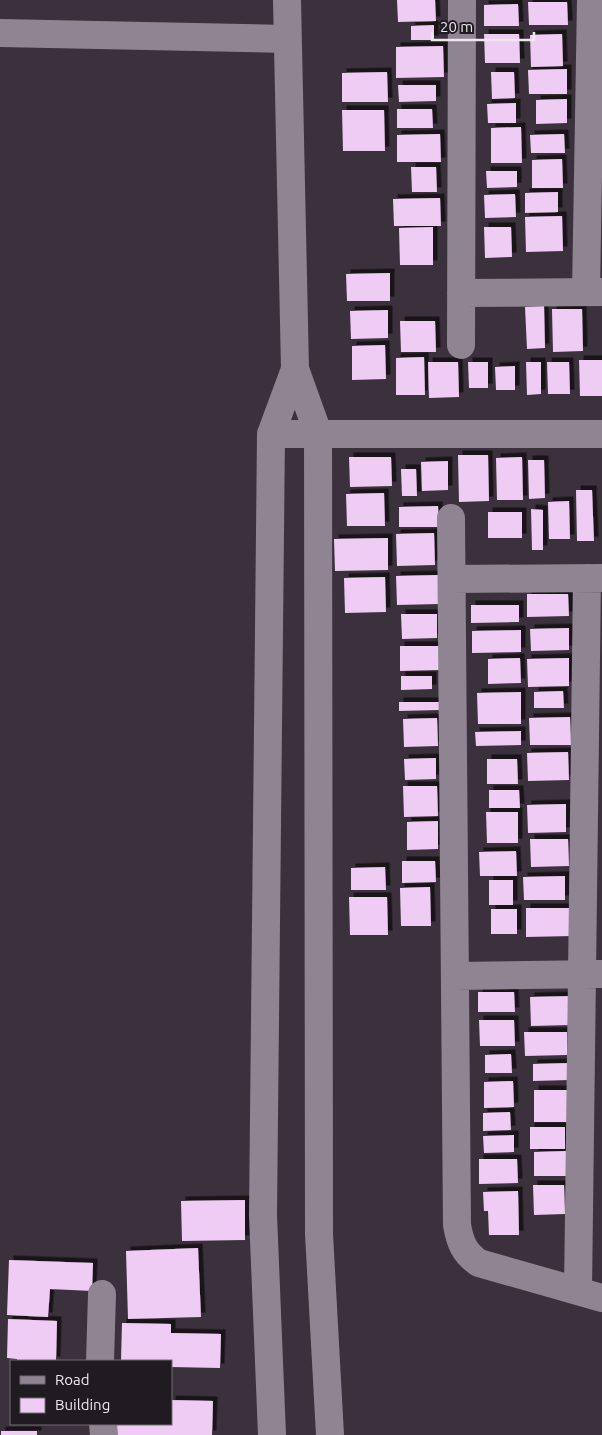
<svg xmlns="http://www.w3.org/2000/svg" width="602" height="1435" font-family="Ubuntu,sans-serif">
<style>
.building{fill:#efccf3;filter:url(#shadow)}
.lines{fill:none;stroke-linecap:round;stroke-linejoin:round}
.minor{stroke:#8f8491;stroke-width:28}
</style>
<defs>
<filter id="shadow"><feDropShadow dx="4.5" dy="-4.5" stdDeviation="0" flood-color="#0009"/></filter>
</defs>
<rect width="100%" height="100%" fill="#3b313c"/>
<path class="building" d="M397,0H435L436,21L398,22Z
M528,2H567L568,25H529Z
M518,4L519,26H484V5Z
M434,25V40H411V26Z
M484,34H519L520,63H485Z
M562,34L563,66L531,67L530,35Z
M443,46L444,77L396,78V47Z
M567,69V94H529L528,70Z
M387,72L388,102H342V73Z
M491,72H514L515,98L492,99Z
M398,85H436V101L399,102Z
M567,99V123L536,124V100Z
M516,103V123H488L487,104Z
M397,109H432L433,128H397Z
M342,110H384L385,151H343Z
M521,127L522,163H491V128Z
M440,134L441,162H397V135Z
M564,134L565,153H531L530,135Z
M562,159L563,188H532V160Z
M411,167H436L437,192H412Z
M486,171H517V187L487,188Z
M558,192V212L525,213V193Z
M515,194L516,217L485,218L484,195Z
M440,198L441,226H394L393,199Z
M562,216L563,251L526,252L525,217Z
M433,227V265H400L399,228Z
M484,227H511L512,257L485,258Z
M390,273V301H347L346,274Z
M544,306L545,348L527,349L525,307Z
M552,309H582L583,351L553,352Z
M388,310V338L351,339L350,311Z
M400,321H435L436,352H401Z
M385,345L386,379L352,380V346Z
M424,357L425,395H396V358Z
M579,360H602V396H580Z
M428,362H458L459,397L429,398Z
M468,362H488V388H469Z
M526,362H541V394L527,395Z
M547,362H569L570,394H548Z
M515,366V390H496L495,367Z
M458,455H488L489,501L459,502Z
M349,457H391L392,486L350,487Z
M522,457L523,500H497L496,458Z
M528,460H544L545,498L529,499Z
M448,461V490L422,491L421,462Z
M401,469H416L417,496H402Z
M576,490H592L594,541H577Z
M384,493L385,526H347L346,494Z
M569,501L570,539H549L548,502Z
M438,506L439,527H399V507Z
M531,509L543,510V550H532Z
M488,512H522V538H488Z
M434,533L435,565L397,566L396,534Z
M388,538V570L335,571L334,539Z
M438,575L439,604L397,605L396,576Z
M385,577L386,612L345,613L344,578Z
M527,594H568L569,616L527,617Z
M471,605H519V622L471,623Z
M401,614H437V638L402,639Z
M569,628V650L531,651L530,629Z
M521,630V652L472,653V631Z
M400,646H440V670L400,671Z
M520,658L521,683L488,684V659Z
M569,658V686L528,687L527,659Z
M401,676H432V689L401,690Z
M563,691L564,708H534V692Z
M521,692V724H478L477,693Z
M399,702H440V710L399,711Z
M570,717L571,745H530L529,718Z
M437,718L438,746L404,747L403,719Z
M521,731V745L476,746L475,732Z
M568,752L569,780L528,781L527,753Z
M436,758V779L405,780L404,759Z
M487,759H517L518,784H487Z
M403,786H437L438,816L404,817Z
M489,790H519L520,808H489Z
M566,804V832L528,833L527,805Z
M486,812H518V843H487Z
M438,821V849L407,850V822Z
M530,839H568L569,866L531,867Z
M516,851L517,876H480L479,852Z
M402,861H435L436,882L402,883Z
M385,867L386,890H351V868Z
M565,876V900H524L523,877Z
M489,880H513V905H489Z
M430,887L431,926H401L400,888Z
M349,897H387L388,935H350Z
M526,908H572L573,936L526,937Z
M491,909H517V934H491Z
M478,992H514L515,1012H478Z
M571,996L572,1025L531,1026L530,997Z
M479,1020H514L515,1046H480Z
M524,1032H567V1055L525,1056Z
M511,1054L512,1073H485V1055Z
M570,1063V1080L533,1081V1064Z
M513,1081L514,1107L484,1108V1082Z
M534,1090H568V1122H534Z
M510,1112L511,1130L483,1131V1113Z
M530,1127H565V1149H530Z
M514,1135V1152L484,1153L483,1136Z
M566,1151V1176H534V1152Z
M479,1159H517L518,1183L479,1184Z
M533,1185H564L565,1214L534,1215Z
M518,1191L519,1235H489L488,1211H484L483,1192Z
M245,1200V1240L182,1241L181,1201Z
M198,1248L201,1317L128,1319L126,1251Z
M9,1260L93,1263L92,1291L50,1289L48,1317L7,1315Z
M8,1319L57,1321L56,1361H17V1359L7,1358Z
M122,1323L171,1324V1333L221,1334L220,1368L171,1367V1361H121Z
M171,1400L213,1401L212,1435H112V1424H171Z
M1,1431H37V1435H1Z"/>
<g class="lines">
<path class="minor" d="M287,0L295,369L318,433L319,1234L330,1435
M0,33L287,39
M586,292L591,0
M461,293L602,292
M461,345L462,0
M271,434H602
M451,518L457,1225C460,1242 464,1253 479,1263L602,1298
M452,579L602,578
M455,976L602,974
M578,1291L587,578
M100,1361L102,1294
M103,1424L104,1435
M272,1435L263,1215L271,434L295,369"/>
</g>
<rect x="10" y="1360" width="162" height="65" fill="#1f1b20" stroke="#716d72"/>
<rect x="20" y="1376" width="25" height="8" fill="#8f8491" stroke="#716d72"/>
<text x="55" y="1385" font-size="15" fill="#ede7ee">Road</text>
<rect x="20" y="1398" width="25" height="15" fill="#efccf3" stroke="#716d72"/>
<text x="55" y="1410" font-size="15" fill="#ede7ee">Building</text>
<path d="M432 32v8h102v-8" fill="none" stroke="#ede7ee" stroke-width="2.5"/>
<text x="440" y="32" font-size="15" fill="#ede7ee" stroke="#1f1b20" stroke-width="4" paint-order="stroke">20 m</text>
</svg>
